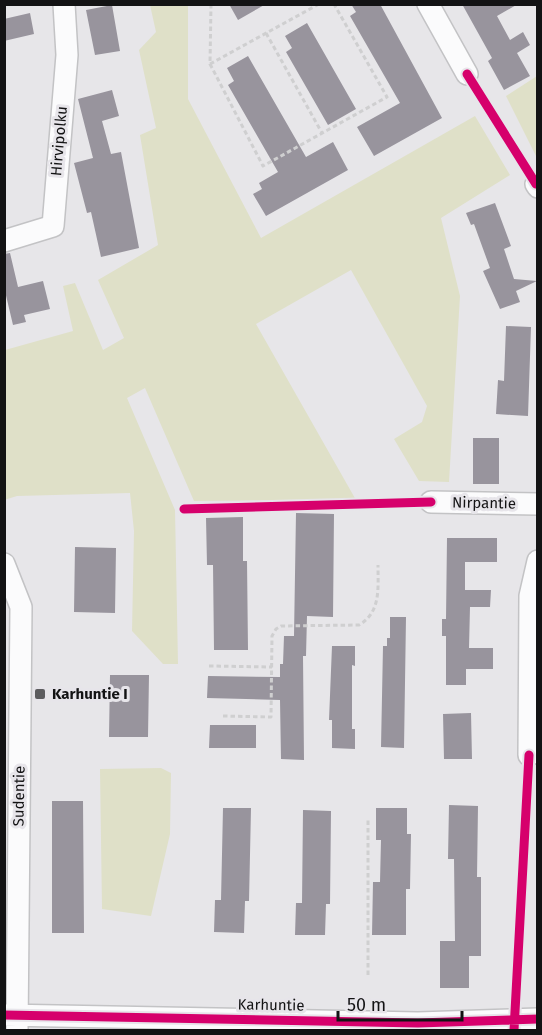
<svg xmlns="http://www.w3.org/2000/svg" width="542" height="1035" font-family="'Fira Sans',sans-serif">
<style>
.green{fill:#dfe0c8}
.building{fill:#98949d}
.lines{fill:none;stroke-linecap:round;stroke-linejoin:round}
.minor-casing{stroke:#c3c3c5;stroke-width:24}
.path{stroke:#cfcfd0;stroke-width:3;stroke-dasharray:4.5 3;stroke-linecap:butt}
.minor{stroke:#fbfbfc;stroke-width:21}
.cycleway-casing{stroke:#e7e5ea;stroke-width:13}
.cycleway{stroke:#d6006c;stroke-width:9}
.poi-dot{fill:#5d5d5f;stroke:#e7e5ea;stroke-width:2}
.labels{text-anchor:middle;stroke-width:6;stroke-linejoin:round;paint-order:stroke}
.street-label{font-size:15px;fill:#131314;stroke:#e7e5ea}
.poi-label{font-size:15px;font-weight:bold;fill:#131314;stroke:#e7e5ea;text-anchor:start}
</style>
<rect width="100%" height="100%" fill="#e7e6e9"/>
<path class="green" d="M150,5H188V99L261,238L475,116L510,175L441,218L460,296L449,482L419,481L394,439L422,422L427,406L351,270L256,324L356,500L194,501L145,388L127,398L175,510L178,664H163L132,631L134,531L130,493L17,496L4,500L5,350L73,331L63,286L75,283L103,350L124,338L98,280L158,245L140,135L156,128L139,50L156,32Z
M537,76L538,158H537L506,96Z
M161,768L171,773L170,834L151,916L102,909L100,769Z"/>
<path class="building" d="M229,4H266L238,20Z
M351,4H380L442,118L374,156L357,127L400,103L350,16L356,12Z
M462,4H518L497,16L510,40L523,32L530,45L517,53L530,76L504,90L488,61L492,58Z
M112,5L120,51L95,55L86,10Z
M30,13L34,34L4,41V19Z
M307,23L356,109L328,125L286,52L292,48L285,36Z
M248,56L306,157L333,142L348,170L266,216L253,194L262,189L259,183L278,172L228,85L234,81L227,68Z
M112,90L119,116L102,121L111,154L121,152L139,248L101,257L91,212L87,213L74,163L93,158L78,99Z
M495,203L511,246L504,249L514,279L537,281L516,291L520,302L500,309L483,271L490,268L474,224L471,225L466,213Z
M10,253L18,287L43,281L50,309L24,315L26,322L13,325L4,287V254Z
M506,326L531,327L528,416L496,414L498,380L504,381Z
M473,438H499V484H473Z
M296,513L334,514L333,617L307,616L306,656H303L304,760L281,759L280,700L207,698L208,676L280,677V664H283L284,636H294Z
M243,517V561H247L248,650H214L213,565H207L206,518Z
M447,538H497V562H465V590H491L490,607H470L469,648H493V669H466V685H446V636H442V619H446Z
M75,547L116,548L115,613L74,612Z
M390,617H406L404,748L381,747L383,646H387V638H390Z
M332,646H355V666L352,665V729H355V749L332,748V720H329Z
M110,675H149L148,737H109Z
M471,713L472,759H444L443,714Z
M210,725H256V748H209Z
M52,801H83L84,933H52Z
M449,805L478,806L477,877H481V956H469V988H440V941H455L454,859H448Z
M223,808H251L249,901H245L244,933L214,932L215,900H221Z
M376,808H407V834H411L410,889H406V935H372L373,882H380L381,840H376Z
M303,810L331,811L330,904H326L325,935H295L296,903H302Z"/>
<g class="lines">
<defs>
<path id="minor" d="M428,4L467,74
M536,184L538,187
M4,241L53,226L67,55L64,4
M431,502L538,504
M4,564L21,607L17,1030
M529,755L530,596L538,561
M4,1015L418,1023L538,1019"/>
</defs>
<use href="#minor" class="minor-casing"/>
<path class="path" d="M211,4L210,64L263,166L387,97L334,4
M266,33L322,133
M210,64L319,4
M209,666L272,667
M223,716L271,717L272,636L276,629L281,626L359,625C381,612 378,589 378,565
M368,975V820"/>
<use href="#minor" class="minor"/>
<defs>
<path id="cycleway" d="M467,74L536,184
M184,509L431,502
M4,1015L418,1023L538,1019
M514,1030L529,755"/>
</defs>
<use href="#cycleway" class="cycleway-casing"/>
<use href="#cycleway" class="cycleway"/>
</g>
<rect class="poi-dot" x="34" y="688" width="12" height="12" rx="3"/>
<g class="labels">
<g class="street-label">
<text transform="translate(59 141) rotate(-85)" y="5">Hirvipolku</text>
<text transform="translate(484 503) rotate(1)" y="5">Nirpantie</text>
<text transform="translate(19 796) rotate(-89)" y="5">Sudentie</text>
<text transform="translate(271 1005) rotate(1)" y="5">Karhuntie</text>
</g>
<g class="poi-label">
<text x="52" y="699">Karhuntie I</text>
</g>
</g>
<rect width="542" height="1035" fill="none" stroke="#131314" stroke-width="12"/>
<path d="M338 1011v9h124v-9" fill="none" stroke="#131314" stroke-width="3"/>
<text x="347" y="1011" font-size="18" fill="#131314" stroke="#e7e5ea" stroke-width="4.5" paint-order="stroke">50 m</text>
</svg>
